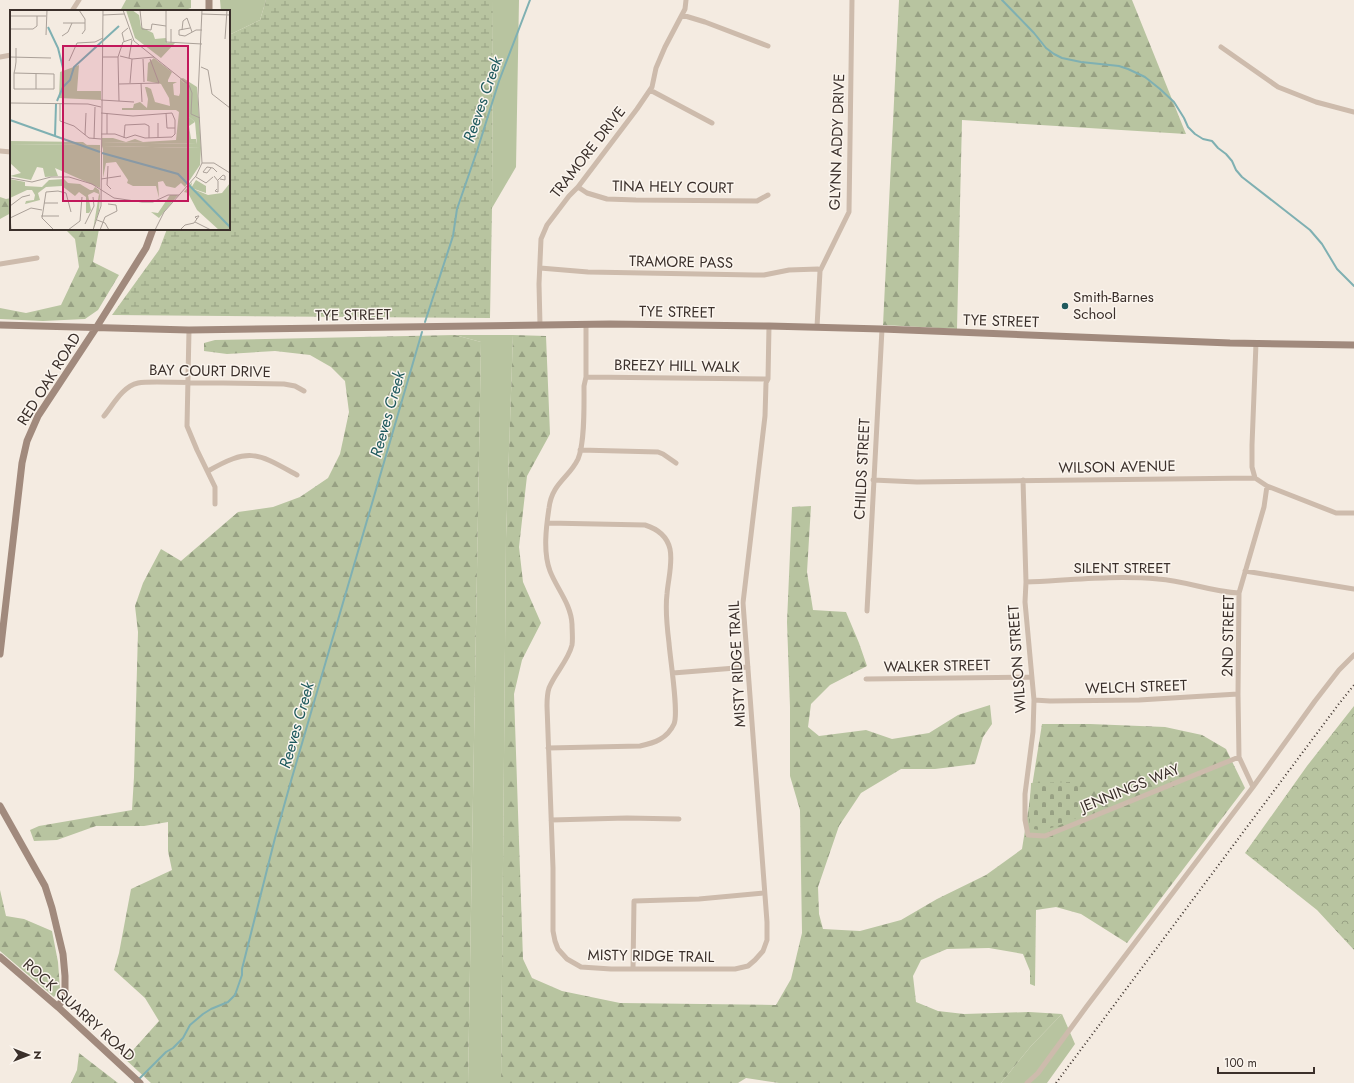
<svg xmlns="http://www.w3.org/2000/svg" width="1354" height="1083" font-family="Jost,sans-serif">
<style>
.grass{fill:#b8c4a0}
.forest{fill:url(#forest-firs)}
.wetland{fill:url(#wetland-marsh)}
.cemetery{fill:url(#cemetery-stones)}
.park{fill:url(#park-crowns)}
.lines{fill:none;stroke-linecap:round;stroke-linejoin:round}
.stream{stroke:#7fb0b2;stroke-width:2}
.street{stroke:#cdbbac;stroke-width:5}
.secondary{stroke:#a18a7d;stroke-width:7}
.rail{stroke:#3b302b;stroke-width:2;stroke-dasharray:1 3;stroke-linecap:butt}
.poi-dot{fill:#1f5a5e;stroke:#fbf5ee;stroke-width:1.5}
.labels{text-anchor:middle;stroke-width:3;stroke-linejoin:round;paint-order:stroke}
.street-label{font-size:15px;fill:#3b302b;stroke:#fbf5ee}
.poi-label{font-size:15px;fill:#3b302b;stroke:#fbf5ee;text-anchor:start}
.water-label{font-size:16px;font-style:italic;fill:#1f5a5e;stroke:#fbf5ee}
.inset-river{fill:none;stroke:#7fb0b2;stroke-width:2}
.inset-road{fill:none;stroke:#aaa098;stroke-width:1}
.view{fill:#c2185b;fill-opacity:0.15;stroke:#c2185b;stroke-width:2}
.inset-edge{fill:none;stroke:#3b302b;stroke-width:2}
</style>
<defs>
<pattern id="forest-firs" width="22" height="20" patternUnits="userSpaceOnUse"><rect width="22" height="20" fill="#b8c4a0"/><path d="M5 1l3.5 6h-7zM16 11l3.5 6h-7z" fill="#97a083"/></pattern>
<pattern id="wetland-marsh" width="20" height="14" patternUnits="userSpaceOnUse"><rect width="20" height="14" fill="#b8c4a0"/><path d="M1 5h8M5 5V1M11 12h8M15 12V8" fill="none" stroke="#97a083"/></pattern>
<pattern id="cemetery-stones" width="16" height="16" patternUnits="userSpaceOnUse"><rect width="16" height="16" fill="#b8c4a0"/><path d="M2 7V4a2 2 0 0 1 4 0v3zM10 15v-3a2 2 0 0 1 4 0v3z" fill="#97a083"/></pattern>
<pattern id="park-crowns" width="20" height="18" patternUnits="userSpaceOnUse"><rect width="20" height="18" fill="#b8c4a0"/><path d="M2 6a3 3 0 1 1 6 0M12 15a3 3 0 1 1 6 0" fill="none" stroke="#97a083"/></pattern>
</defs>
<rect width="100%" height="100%" fill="#f4ebe1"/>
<path class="grass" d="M220,0H266L260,20L229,35V11H221Z
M493,0H519L516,167L492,208Z
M455,335H513L506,538L501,1083H468L481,342Z
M1062,1014L1075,1044L1047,1083H1001L1031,1046Z"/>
<path class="forest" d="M126,0H191V8L182,11H120Z
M899,0H1132L1186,134L962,120L957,329L883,325Z
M0,197L6,199L11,198V213L0,219Z
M65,229H99L93,262L119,275L98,310L85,319L43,321L0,319V308L26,313L61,305L79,267L75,239Z
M455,335L481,342L468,1083H151L125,1059L159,1021L145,998L114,970L119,953L131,889L172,870L168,851V822L144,826H96L57,840L34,841L30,830L39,826L132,810L134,777L138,632L135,606L143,583L161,549L181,561L238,512L273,507L300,497L328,478L340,454L349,412L345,381L331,367L310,355L275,351L227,354L204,351V343L215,340Z
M513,335L546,336L550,434L527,476L519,547L523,582L541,623L522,660L514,694L523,959L532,978L562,991L620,1003L776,1005L791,979L802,933L800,810L790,776V707L787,622L792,507L811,506L807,572L813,610L846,612L859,643L867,666L830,685L811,704L808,727L819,736L866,730L892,739L929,733L958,715L990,705L992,724L983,737L975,764L935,769H901L861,793L839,826L818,887L819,914L823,929L860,931L901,920L937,899L986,875L1022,849L1042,724H1090L1165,727L1202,735L1226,749L1245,788L1127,943L1081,914L1056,907L1036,910L1035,986L1030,984V971L1023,954L989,948L947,949L921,960L913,976L916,1002L938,1011L964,1014L1029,1012L1062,1014L1031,1046L1001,1083H779L746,1078L738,1083H501L506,538Z
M0,890L6,916L24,919L52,931L58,962L60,989L54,997L0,951Z
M79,1053L118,1083H71L77,1070Z"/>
<path class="wetland" d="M266,0H493L492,208L490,318L112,315L159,250L167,229H229V35L260,20Z"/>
<path class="cemetery" d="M1078,782L1079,817C1069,821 1034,839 1030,824C1027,816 1031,793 1031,783Z"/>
<path class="park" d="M1354,706V950L1317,910L1245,853L1307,766Z"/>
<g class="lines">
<path class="stream" d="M1002,0L1034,33L1046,48L1054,54L1062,58L1081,62L1119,66L1128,69L1145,77L1160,89L1174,102L1184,118L1188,127L1195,134L1203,139L1212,141L1218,148L1226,154L1232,161L1236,170L1242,177L1310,230L1322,244L1337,269L1354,286
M425,322L453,236L457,209L477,151L499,81L530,0
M135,1083L166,1052L173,1048L183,1038L190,1025L203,1014L211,1009L228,1002L235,995L242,975V969L275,838L291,781L422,332"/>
<path class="street" d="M72,11L79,0
M682,15L705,22L768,46
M1221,47L1278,87L1316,102L1354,112
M0,57L11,55
M650,90L712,123
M0,151L11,152
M578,187L587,193L607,199L636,200L757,201L768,195
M0,264L37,258
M540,268L588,272L754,275H764L789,270L818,269L820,271
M586,324V377L584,386C584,405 585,443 578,459C569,478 552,483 549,508C546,528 543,552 550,571C557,589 571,604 572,624C572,630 573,639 572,645C568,661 555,673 549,688C547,694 547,700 547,706L553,868V931L555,941L558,949L567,959L581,967L611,969H735L748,966L755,960L763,951L767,940V922L743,603L765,416L766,383L768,379L769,326
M540,325L539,284L541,239L547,225L569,196L578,187L637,109L652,87L656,68L665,47L685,9L686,0
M817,327L820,271L849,212L852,0
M189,330L187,426L197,450L215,487V504
M586,377L768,379
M104,416C113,405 123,386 138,383C143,382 151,382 157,382L284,384L295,386L304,391
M580,450L658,452L663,454L676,463
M208,471C250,447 257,453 297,475
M1255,478L1252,467V445L1256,343
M873,480L917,482L1255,478L1267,486L1336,513H1354
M1023,480L1026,582L1025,602L1034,700L1033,732L1025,794V820L1028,835L1045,836L1239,757
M548,523L645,525C658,529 667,536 670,549C673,563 668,580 667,594C665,610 667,627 669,643C670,658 679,713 674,724C667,739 654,743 640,746L548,748
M1245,571L1354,589
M1026,582C1070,580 1115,575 1158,579C1187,581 1211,592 1239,593
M867,611L882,329
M673,673L748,667
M866,679L1032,677
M1034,700L1050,701L1139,700L1238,694
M1253,787L1239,757L1238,694L1239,593L1264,507L1267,486
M551,820L627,818L679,819
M633,969L634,901L699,899L764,893
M1027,1083L1038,1073L1087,1006L1253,787L1315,701L1339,670L1354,655"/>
<path class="secondary" d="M209,11V0
M0,325L189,330L610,324L769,326L882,329L1230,343L1354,345
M0,654L22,463L27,441L38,416L96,328L146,248L153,229
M0,806L45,886L52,908L63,954L65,976V995L58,1007
M0,957L58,1007L140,1083"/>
<path class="rail" d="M1056,1083L1338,705L1354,685"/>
</g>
<circle class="poi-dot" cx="1065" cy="306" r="4"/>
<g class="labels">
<g class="street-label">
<text transform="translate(837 142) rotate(-88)" y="5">GLYNN ADDY DRIVE</text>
<text transform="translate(588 152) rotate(-52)" y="5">TRAMORE DRIVE</text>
<text transform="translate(673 187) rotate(1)" y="5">TINA HELY COURT</text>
<text transform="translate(681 262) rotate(1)" y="5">TRAMORE PASS</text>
<text transform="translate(677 312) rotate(1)" y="5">TYE STREET</text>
<text transform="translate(353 315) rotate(-1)" y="5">TYE STREET</text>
<text transform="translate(1001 321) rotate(2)" y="5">TYE STREET</text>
<text transform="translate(677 366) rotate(1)" y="5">BREEZY HILL WALK</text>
<text transform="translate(210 371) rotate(1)" y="5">BAY COURT DRIVE</text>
<text transform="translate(49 379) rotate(-58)" y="5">RED OAK ROAD</text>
<text transform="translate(1117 467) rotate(-1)" y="5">WILSON AVENUE</text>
<text transform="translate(862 469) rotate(-87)" y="5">CHILDS STREET</text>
<text x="1122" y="573">SILENT STREET</text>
<text transform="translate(1228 636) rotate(-89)" y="5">2ND STREET</text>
<text transform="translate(1017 659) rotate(-94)" y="5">WILSON STREET</text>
<text transform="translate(737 664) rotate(-93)" y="5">MISTY RIDGE TRAIL</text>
<text transform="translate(937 666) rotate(-1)" y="5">WALKER STREET</text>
<text transform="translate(1136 687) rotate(-2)" y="5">WELCH STREET</text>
<text transform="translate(1130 788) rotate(-22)" y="5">JENNINGS WAY</text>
<text transform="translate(651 956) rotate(1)" y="5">MISTY RIDGE TRAIL</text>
<text transform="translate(79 1010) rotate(42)" y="5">ROCK QUARRY ROAD</text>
</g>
<g class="poi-label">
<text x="1073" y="302">Smith-Barnes<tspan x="1073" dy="17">School</tspan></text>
</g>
<g class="water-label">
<text transform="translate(482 99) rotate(-71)" y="6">Reeves Creek</text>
<text transform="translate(387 414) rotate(-74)" y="6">Reeves Creek</text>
<text transform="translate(296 725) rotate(-74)" y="6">Reeves Creek</text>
</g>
</g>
<g transform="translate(10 10)">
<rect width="220" height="220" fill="#f4ebe1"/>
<path d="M173,68L187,77L191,138L93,136L92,139V132L187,134L185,112L177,105L174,73L170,69ZM0,131L73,132L77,135L0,134ZM186,170L196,176V183L181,178Z" fill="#b8c4a0"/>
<path d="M144,48L162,62L158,70V72H167L163,74L164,85L169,86L170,83V69L180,79L177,105L185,112L179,116L181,129H186L187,134L92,132V128H103L116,132L125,129L133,132L166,130L169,102L166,100H112V98H123L124,94L130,92L137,98L138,89L135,77H137L141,79L145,92L160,96L159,88L151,74L137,71L138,53ZM69,55L67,81H91V90L49,88L50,62ZM93,136L191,138L190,155L175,177L171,173L165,178L156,176L153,171L148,172L149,188L146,176H123L117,173L118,170L106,152L96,153L93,168ZM0,169L15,172V176L32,177L39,170L54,169L58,173L70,174L80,180H83L85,177L89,180L90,186L89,201L83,220L89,184L84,182L78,185L81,200L79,203H76V187L69,182L65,186L52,176L36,177L28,183L30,190L15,194L16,191L24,190L25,185L22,180H17L0,188ZM182,172L181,178L198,185L212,183L220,173V220H209L187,200L178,183L174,182ZM160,185H168L149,208L141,202L148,203Z" fill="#b8c4a0"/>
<path d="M0,134L90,135V178L45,158L48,166L35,167L33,158L27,157L21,170L0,166L11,163L0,153Z" fill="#b8c4a0"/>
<path d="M116,0H122L129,5L131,17L143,23L145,29L156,28L157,33H165L151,48L125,28Z" fill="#b8c4a0"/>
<path class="inset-river" d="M38,17L48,38L53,58V77L47,91M220,45V64M53,77L60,70L64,57L109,16M0,110L90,142M45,126L46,94M92,143L168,164L220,217"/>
<path class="inset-road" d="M69,0L75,9V20L72,24M113,0L124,31L179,75L182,83L181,104L190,108M130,0L132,19L141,20L142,14L156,16M156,0V32L192,34M192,4L220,5M93,5L114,4M0,6H36M53,13H75M180,18L169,20V25L175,26L186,20H192M0,19H23L27,16V6M172,20L173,11L177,8L182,22M36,25L37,0M52,26L58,22L62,13M215,29L217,0L220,1M114,31L112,23L118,18M161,33V19M110,46L122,49L144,47M0,47L41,48M93,47H108M119,48L122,30M133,49L134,72M59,51L67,33L85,32L93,28M191,57L198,60L202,84L220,98M4,63L44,64V79H4V63L5,59L6,52V38M120,73L122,49M131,73L132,92M109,74L149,73L140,49M26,79V63M91,90L124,92M109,91L108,47L113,32L122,29M1,93L78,94L91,97M50,93V111L64,116L79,128L91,129M156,103L157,118H165M148,113V128M91,124H105L116,128L125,125L135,128L162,127L165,124V110L162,103L123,106L91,103M97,124V103M75,125L76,103M114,128L115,115L135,114L139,116V128M84,129L85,97M192,153H204L220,163M98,156L97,175L101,179M201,158L197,163L193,162L197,157L203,158L207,162M204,166L208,171V182L205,181L207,179M186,167L196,173L203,167M0,168L22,172L41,167H59L82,174L104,188L132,192H143L158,185H169M91,169L111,166M208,170L213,165L215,166V170L210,169M34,193H48M0,196L12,187L20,185M0,206L1,220M31,206H49M0,208L21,198L32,200M87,210L95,213L99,220M185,212L201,220M75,214L84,196L83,187M44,220L32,208L36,182L48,181L56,183L61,202M58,220L70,211L72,187M83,220L91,196L93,0M90,220L95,207L107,201L106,195L98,194M145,220L154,202L186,166L192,153L188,86L192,0M170,220L175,215L184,213L189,206H188L185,207L187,209"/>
<path class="view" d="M53,36H178V191H53Z"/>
<rect width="220" height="220" class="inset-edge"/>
</g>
<g transform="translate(28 1055) rotate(90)" stroke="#fbf5ee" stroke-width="3" paint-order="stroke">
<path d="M0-3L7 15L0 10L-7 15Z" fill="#3b302b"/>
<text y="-6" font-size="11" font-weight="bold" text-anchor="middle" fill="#3b302b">N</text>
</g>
<path d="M1218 1067v6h96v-6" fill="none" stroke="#3b302b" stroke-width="2"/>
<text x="1224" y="1067" font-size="12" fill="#3b302b" stroke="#fbf5ee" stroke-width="3" paint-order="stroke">100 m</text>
</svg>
